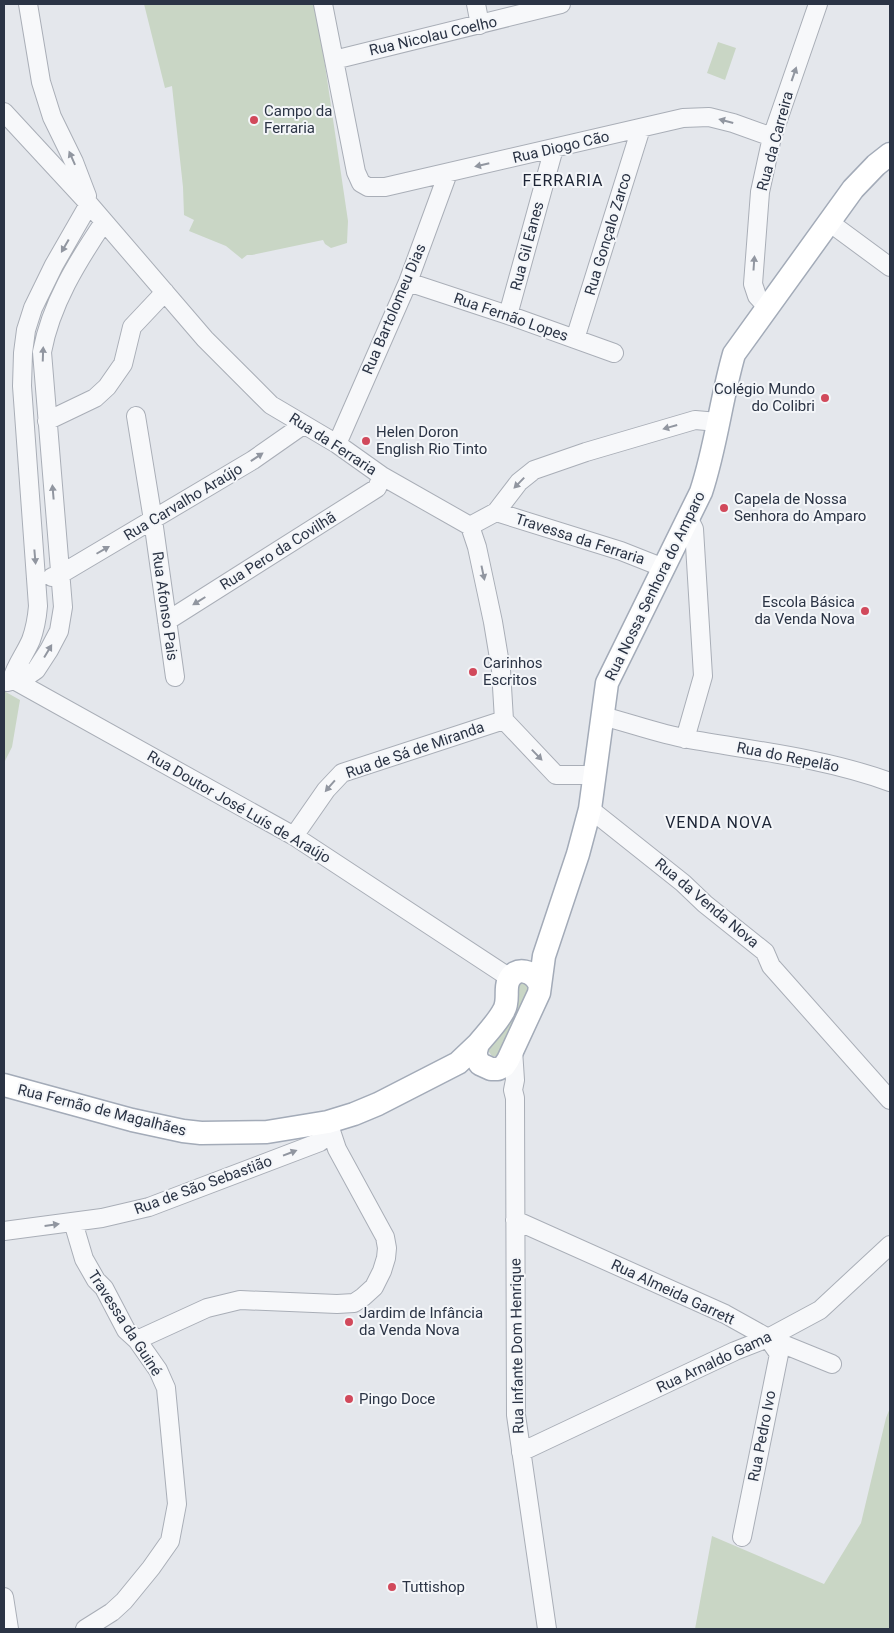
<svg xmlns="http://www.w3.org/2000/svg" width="894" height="1633" font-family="Roboto,sans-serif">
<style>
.green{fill:#c9d6c5}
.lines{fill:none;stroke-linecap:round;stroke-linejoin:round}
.minor-casing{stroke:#a9aeb7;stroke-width:20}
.major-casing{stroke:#a3abb8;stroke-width:25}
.minor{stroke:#f7f8fa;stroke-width:18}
.major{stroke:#fff;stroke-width:22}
.oneway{fill:#9196a0}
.poi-dot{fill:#d1495b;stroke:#f4f6f9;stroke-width:2}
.labels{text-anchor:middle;stroke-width:4;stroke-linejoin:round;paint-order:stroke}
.street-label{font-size:15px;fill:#2b3445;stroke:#f4f6f9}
.poi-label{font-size:15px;fill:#2b3445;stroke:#f4f6f9;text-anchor:start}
.neighbourhood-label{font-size:16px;letter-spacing:1px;fill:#1d2536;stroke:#f4f6f9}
</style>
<rect width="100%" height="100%" fill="#e4e7ec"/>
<path class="green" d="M144,4H316L348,221L347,243L331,248L325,244L323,240L252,255H247L242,259L226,246L189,231L194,220L184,215L183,187L172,86L165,88Z
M718,42L736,48L725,80L707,73Z
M4,691L20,700L12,747L4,763Z
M522,983L526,984L528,990L500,1053L497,1056H492L489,1052V1047C504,1027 519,1013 519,986Z
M890,1408V1629H695L712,1536L824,1584L861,1523L886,1418Z"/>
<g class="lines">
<defs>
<path id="minor" d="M28,4L41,82L52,117L74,162L87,196
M323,4L356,172L361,183L368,187H385L683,118L709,117L733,123L772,137
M476,4L480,25
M334,60L561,4
M4,112L89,204L205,339L271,405L337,444L382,476L470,526L477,547L493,622L501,670L504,720L556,775H593
M829,222L890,267
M408,282L508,315L614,353
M767,307L757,296L753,284L760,192L772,137L818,4
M508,315L554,148
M575,339L641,128
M136,416L153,520L175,677
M47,421L95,398L107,387L123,364L132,327L165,292
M337,444L408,282L448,173
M496,512L621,551L664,568
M470,526L496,512L519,482L534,470L586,452L695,420L718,422
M52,577L61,574L253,460L303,425
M167,621L377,488L382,476
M12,679L294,836L510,978
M12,679C16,665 25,654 31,640C35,629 37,618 38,606L22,386L23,353L26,330L33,308L54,265L89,204
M7,682L26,677L36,670L49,650L59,631L63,607L42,352C51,304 77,262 104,222
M602,716C630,723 659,734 688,739C756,751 824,758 890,782
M685,739L703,676L694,529L689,519
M590,809L683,883L705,904L765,952L771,966L890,1100
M294,836L326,790L342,773L504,720
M513,1050L515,1080L513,1090L515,1098L516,1415L547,1629
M515,1220L725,1314L768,1338L832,1364
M73,1222L84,1259L96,1280L104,1288L126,1330L137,1340L158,1370L166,1388L177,1504L170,1541L151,1568L124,1601L112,1612L85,1629
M4,1231L102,1218L149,1207L320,1142L328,1122
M137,1340L207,1308L240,1300L337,1304L354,1303L363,1297L374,1287L382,1271L386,1258L387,1248L385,1237L337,1149L328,1122
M521,1452L735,1351L768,1338L820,1310L890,1245
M742,1537L779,1354L768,1338
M4,1597L9,1629"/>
<path id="major" d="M540,986C535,971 515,964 508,982C505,991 509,1001 504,1010C498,1022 486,1034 478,1044L476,1051V1057L480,1064L491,1069H498L504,1066L508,1060L539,993L544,956L578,854L590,809L607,683L701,492C716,447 721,399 734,354L853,189L876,165L890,154
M4,1085L132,1120L183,1131L201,1133L267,1132L328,1122L354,1114L378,1104L458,1063L478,1044"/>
</defs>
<use href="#minor" class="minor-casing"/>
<use href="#major" class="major-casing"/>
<use href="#minor" class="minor"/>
<use href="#major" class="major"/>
</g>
<defs><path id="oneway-solid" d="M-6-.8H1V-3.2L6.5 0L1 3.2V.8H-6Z" transform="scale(1.25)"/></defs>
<g class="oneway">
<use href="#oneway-solid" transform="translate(794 74) rotate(-71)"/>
<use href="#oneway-solid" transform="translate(726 121) rotate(-165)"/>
<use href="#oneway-solid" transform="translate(72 158) rotate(-114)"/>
<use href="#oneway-solid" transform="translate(482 165) rotate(167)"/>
<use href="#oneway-solid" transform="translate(65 246) rotate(120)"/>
<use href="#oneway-solid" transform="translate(754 263) rotate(-86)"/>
<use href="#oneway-solid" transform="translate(43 354) rotate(-88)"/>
<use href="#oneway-solid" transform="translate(670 427) rotate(164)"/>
<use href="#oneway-solid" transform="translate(257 457) rotate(-34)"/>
<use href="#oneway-solid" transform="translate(519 483) rotate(134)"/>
<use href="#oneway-solid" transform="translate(53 492) rotate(-95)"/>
<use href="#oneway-solid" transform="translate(103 550) rotate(-30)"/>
<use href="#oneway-solid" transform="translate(35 557) rotate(85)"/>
<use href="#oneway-solid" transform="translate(483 573) rotate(78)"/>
<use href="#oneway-solid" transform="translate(199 601) rotate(148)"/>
<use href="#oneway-solid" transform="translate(48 651) rotate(-59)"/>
<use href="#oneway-solid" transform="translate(537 755) rotate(46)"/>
<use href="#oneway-solid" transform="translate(330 786) rotate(131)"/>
<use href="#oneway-solid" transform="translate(290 1153) rotate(-21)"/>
<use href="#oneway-solid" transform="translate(52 1225) rotate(-8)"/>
</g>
<g class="poi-dot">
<circle cx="254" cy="120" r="5"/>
<circle cx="825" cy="398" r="5"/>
<circle cx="366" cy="441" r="5"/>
<circle cx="724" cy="508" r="5"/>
<circle cx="865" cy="611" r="5"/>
<circle cx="473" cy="672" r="5"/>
<circle cx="349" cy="1322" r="5"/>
<circle cx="349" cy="1399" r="5"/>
<circle cx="392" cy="1587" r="5"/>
</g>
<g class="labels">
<g class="street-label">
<text transform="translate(433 36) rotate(-13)" y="5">Rua Nicolau Coelho</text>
<text transform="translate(775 141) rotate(-75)" y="5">Rua da Carreira</text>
<text transform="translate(561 147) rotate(-13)" y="5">Rua Diogo Cão</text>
<text transform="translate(608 234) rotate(-73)" y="5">Rua Gonçalo Zarco</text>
<text transform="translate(527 246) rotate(-75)" y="5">Rua Gil Eanes</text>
<text transform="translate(394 309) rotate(-67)" y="5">Rua Bartolomeu Dias</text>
<text transform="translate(511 317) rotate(19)" y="5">Rua Fernão Lopes</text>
<text transform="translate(333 444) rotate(33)" y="5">Rua da Ferraria</text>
<text transform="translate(183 502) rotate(-31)" y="5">Rua Carvalho Araújo</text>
<text transform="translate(580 539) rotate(18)" y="5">Travessa da Ferraria</text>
<text transform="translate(278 551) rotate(-32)" y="5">Rua Pero da Covilhã</text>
<text transform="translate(655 586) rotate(-64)" y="5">Rua Nossa Senhora do Amparo</text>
<text transform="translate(165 606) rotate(82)" y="5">Rua Afonso Pais</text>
<text transform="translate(415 750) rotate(-19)" y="5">Rua de Sá de Miranda</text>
<text transform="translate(788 757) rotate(11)" y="5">Rua do Repelão</text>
<text transform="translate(239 807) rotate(30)" y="5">Rua Doutor José Luís de Araújo</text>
<text transform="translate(707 903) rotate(40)" y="5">Rua da Venda Nova</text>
<text transform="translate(102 1110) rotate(14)" y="5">Rua Fernão de Magalhães</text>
<text transform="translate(203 1185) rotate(-20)" y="5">Rua de São Sebastião</text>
<text transform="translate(673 1292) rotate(25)" y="5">Rua Almeida Garrett</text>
<text transform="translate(125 1323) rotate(57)" y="5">Travessa da Guiné</text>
<text transform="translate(517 1346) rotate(-91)" y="5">Rua Infante Dom Henrique</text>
<text transform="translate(714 1362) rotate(-25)" y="5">Rua Arnaldo Gama</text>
<text transform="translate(762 1436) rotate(-79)" y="5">Rua Pedro Ivo</text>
</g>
<g class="poi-label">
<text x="264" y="116">Campo da<tspan x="264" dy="17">Ferraria</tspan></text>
<text x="815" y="394" text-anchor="end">Colégio Mundo<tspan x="815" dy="17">do Colibri</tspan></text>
<text x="376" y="437">Helen Doron<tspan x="376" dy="17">English Rio Tinto</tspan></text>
<text x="734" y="504">Capela de Nossa<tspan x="734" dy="17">Senhora do Amparo</tspan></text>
<text x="855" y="607" text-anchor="end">Escola Básica<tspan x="855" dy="17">da Venda Nova</tspan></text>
<text x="483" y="668">Carinhos<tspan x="483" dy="17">Escritos</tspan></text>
<text x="359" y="1318">Jardim de Infância<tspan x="359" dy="17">da Venda Nova</tspan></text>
<text x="359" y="1404">Pingo Doce</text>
<text x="402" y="1592">Tuttishop</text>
</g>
<g class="neighbourhood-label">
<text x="563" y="186">FERRARIA</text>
<text x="719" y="828">VENDA NOVA</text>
</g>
</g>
<rect width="894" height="1633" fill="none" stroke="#2b3445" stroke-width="10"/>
</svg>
